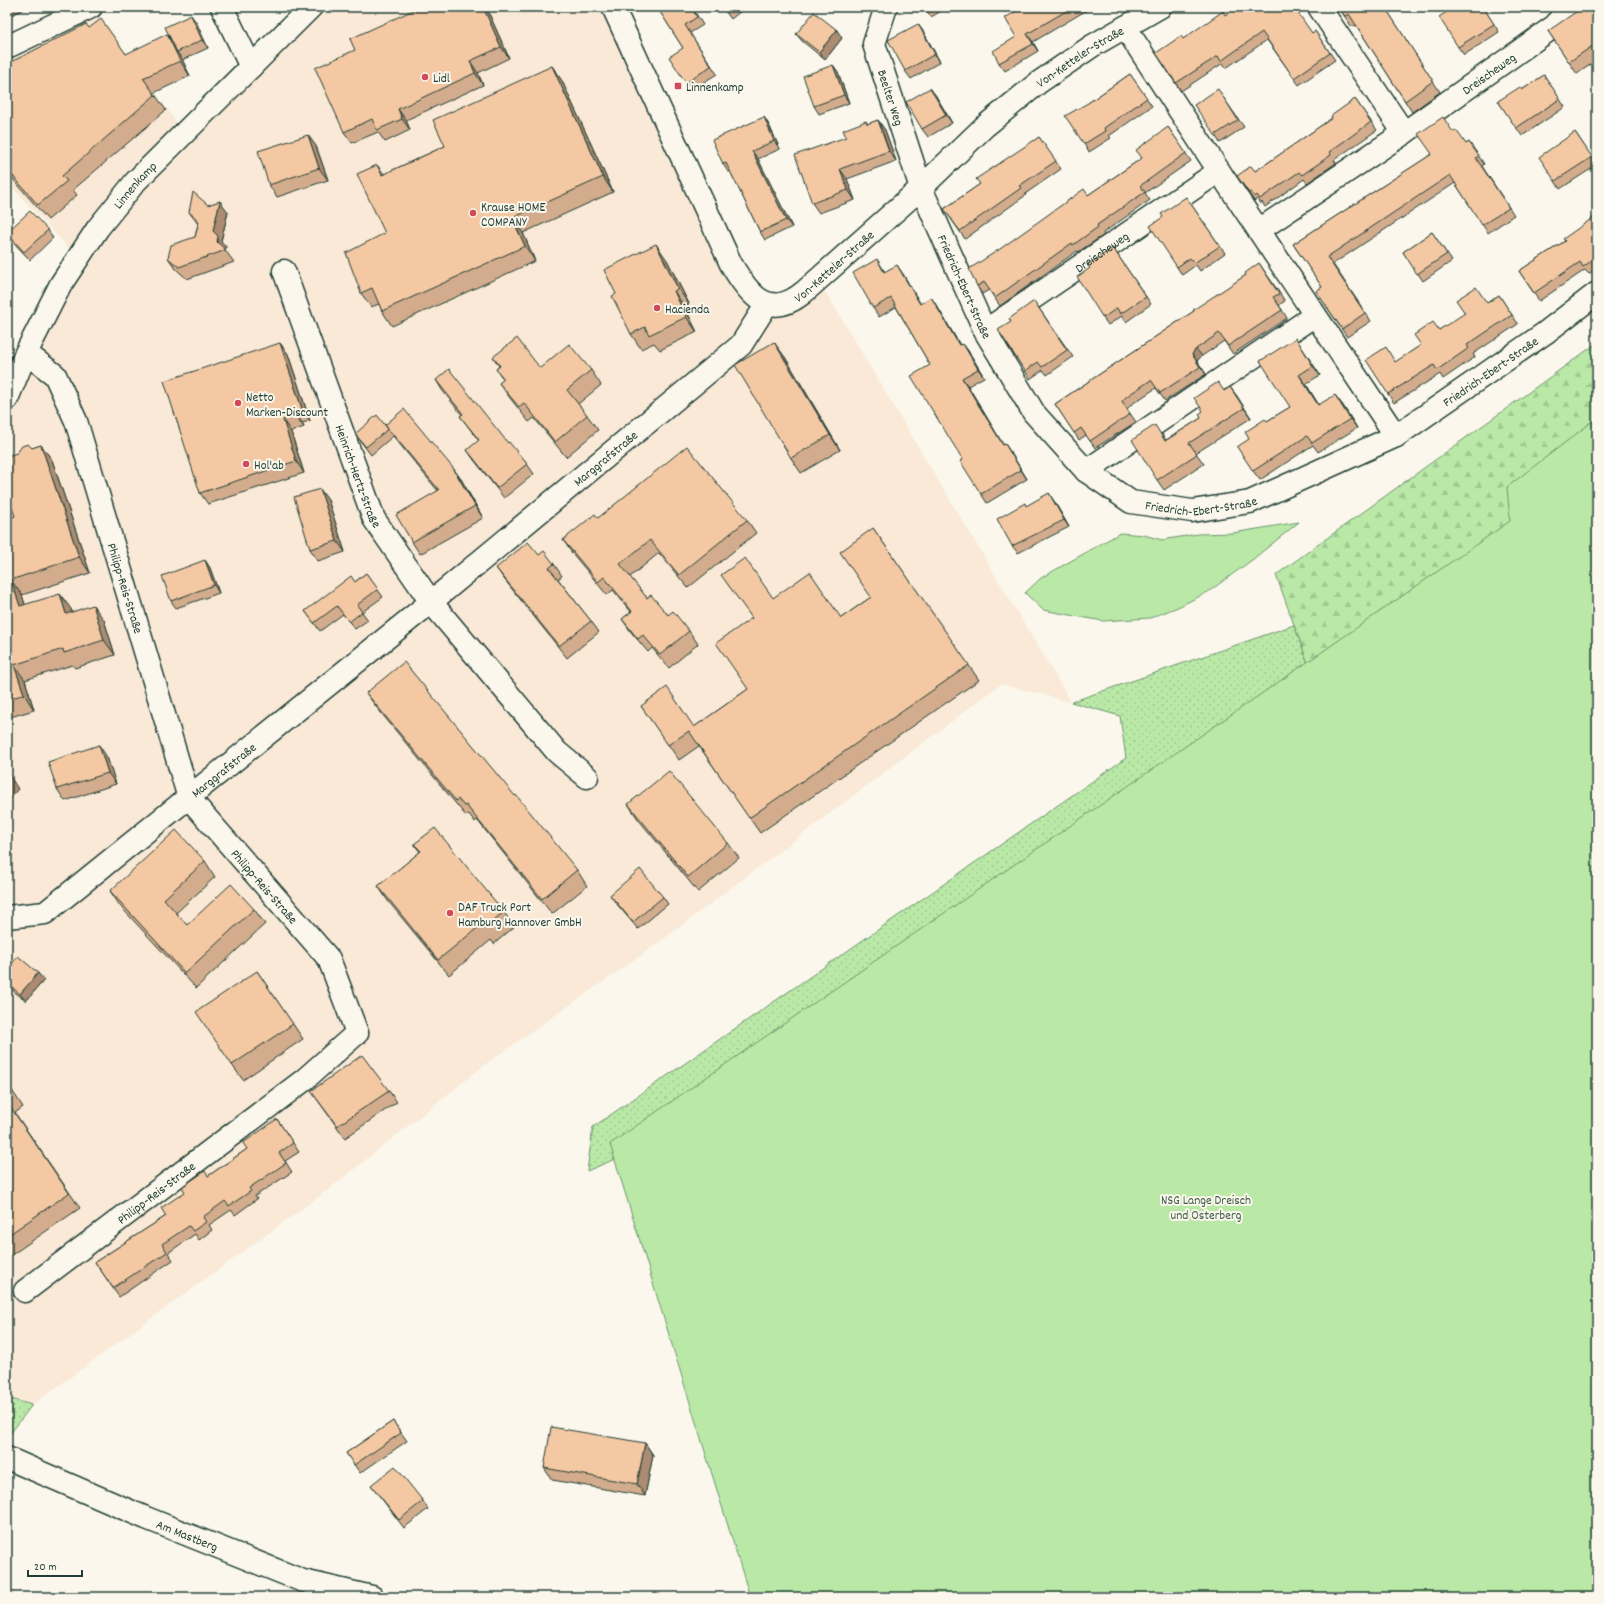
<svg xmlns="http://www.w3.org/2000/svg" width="1604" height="1604" font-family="Dekko,sans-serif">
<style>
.built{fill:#f9e9d6}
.grass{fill:url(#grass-dots);stroke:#6c936e}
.forest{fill:url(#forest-firs);stroke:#6c936e}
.park{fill:#bae9a7;stroke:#6c936e}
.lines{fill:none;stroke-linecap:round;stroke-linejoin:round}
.minor-casing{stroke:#1f3d34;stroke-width:25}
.major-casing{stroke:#1f3d34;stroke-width:25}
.minor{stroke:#fbf7ec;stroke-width:22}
.major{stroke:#fbf7ec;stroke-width:22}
.wall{fill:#d2ac8c;stroke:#1f3d34}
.shaded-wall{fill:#ab8c72;stroke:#1f3d34}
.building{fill:#f4c8a3;stroke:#1f3d34}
.poi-dot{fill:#d1495b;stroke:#fbf7ec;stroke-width:1.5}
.labels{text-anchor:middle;stroke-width:4;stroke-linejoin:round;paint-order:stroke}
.street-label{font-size:13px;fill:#1f3d34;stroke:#fbf7ec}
.poi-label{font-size:13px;fill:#1f3d34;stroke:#fbf7ec;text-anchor:start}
.park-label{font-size:13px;fill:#3e5f4b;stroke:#fbf7ec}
</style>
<defs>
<pattern id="grass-dots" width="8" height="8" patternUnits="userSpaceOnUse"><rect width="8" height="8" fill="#bae9a7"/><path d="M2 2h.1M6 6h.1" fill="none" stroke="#9fc990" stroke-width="1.8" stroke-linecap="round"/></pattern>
<pattern id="forest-firs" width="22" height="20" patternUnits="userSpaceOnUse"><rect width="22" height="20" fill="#bae9a7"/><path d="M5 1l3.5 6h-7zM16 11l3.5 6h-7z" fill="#9fc990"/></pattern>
</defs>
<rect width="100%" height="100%" fill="#fbf7ec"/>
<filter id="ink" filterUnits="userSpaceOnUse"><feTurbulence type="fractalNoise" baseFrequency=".025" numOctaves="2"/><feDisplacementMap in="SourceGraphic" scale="8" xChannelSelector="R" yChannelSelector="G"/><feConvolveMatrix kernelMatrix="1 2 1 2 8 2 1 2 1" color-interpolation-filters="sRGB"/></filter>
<g filter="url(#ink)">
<path class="built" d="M94,7L187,137L318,7H605L723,260L771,310L820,283L1071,702L1001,684L661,941L487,1063L329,1189L32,1405L7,1398V346L26,353L78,258L7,182V32L14,43Z"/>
<path class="grass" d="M1294,625L1309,666L622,1156L587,1171L593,1127L1126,758L1120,716L1071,702Z
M7,1398L32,1405L7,1438Z"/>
<path class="forest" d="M1597,343V720L1309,666L1276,575Z"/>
<path class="park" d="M1597,418V1597H750L610,1144L1319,654L1510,521L1507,487Z
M1299,522L1252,560L1208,592L1178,607L1150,618L1103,621L1043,610L1025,593L1041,578L1120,533L1144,535L1162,540L1198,534L1233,533Z"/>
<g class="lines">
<defs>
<g id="minor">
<path d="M222,7L251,67"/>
<path id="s1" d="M613,7L731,264C749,295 769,321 804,292L921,188L984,127L1038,83L1092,46L1160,7"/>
<path id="s2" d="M886,7L874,44L921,188L985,331L1034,413L1086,471L1131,502L1192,511L1250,502L1396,436L1545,333L1597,293"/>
<path d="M1319,7L1404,133"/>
<path d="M1125,27L1219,171L1396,436"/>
<path d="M7,47L91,7"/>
<path id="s3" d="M1259,230L1404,133L1556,25L1567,7"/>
<path id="s4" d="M284,271L374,519L431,602L557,752L587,777"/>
<path id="s5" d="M985,331L1219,171"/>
<path d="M1086,471L1315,315"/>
<path id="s6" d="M7,917L45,913L431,602L741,345L767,304"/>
<path id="s7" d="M25,1291L304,1080L357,1033L329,959L189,798L76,421L55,375L26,353"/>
<path id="s8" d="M7,1458L146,1518L303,1581L372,1597"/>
</g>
<g id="major">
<path id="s9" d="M7,399L26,353L61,284L98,228L136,181L311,7"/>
</g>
</defs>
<use href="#minor" class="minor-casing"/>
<use href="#major" class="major-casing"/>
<use href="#minor" class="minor"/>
<use href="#major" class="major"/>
</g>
<path class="wall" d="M7,7H29L7,17Z
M420,7H486L509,58L478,73L483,85L406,120L410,130L385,142L378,132L352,143L344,132L355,50Z
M657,7H692L703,25L690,33L717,74L691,90L686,83L683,48Z
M722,7H746L731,19Z
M924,7H948L931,17Z
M1023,7H1092L1033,42L1038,51L1005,71L999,63L1016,37Z
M1095,7H1100L1096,9Z
M1338,7H1385L1440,92L1412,112L1356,25L1352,27Z
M1483,7L1499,32L1464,55L1458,47L1465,11Z
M1597,7V60L1577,74L1548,31Z
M1225,15L1312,33L1315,31L1335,60L1299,85L1267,40L1226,68L1223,63L1181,91L1176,83L1183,39Z
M196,22L208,48L182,60V59L190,76L154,93L166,110L73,190L77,195L48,220L7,172V64L89,28L126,54L172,42Z
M923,31L940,62L911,79L905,71Z
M796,34L842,38L825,60L802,41Z
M833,65L838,72L849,103L819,114L814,106Z
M552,66L562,81L613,192L523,233L535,261L392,326L382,311L379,304L371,307L361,293L385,233L384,174L445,146Z
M1130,74L1152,106L1109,136L1111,138L1089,152L1084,144L1088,103Z
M1544,75L1565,107L1522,136L1498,101L1522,90Z
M930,88L936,96L952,123L928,137L922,129Z
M1223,97L1244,127L1220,143L1215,135Z
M1355,99L1377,130L1334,160L1336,163L1307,183L1304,179L1265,207L1262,202L1260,204L1257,199L1254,201L1237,176L1255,171L1269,162L1332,118Z
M764,117L769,125L780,149L758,159L792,227L765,240L760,232L730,171L728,172L723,164Z
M878,120L885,130L896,161L847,179L855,200L819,213L812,203L846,137L866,121L868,124Z
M1168,127L1191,161L1145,193L1150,200L1103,233L1104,235L1078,252L1077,251L1000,306L989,290L982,294L977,286L1088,195L1142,158Z
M1453,132L1466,144L1469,142L1484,164L1482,166L1514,215L1488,233L1455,183L1333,264L1371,321L1347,337L1316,291L1322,287L1293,244L1432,154Z
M1575,132L1597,165L1560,189L1555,181Z
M1039,137L1061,169L1025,194L1026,195L965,239L944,209L980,184Z
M316,146L328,180L277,197L269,185Z
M1186,197L1225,253L1200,271L1196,265L1182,275L1177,267L1163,217Z
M208,205L228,212L221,241L226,247L225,250L234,262L187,279L176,269L168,258L195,237L198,224L189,212Z
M1597,215V268L1589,274L1585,270L1539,301L1519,271L1565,241Z
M48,230L53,238L30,260L12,241L7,234Z
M1432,232L1452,261L1423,281L1403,252Z
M1113,248L1151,304L1126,322L1122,316L1108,325L1103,318L1090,268Z
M877,259L885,272L903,274L920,304L937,306L960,345L963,344L969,352L984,377L968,386L1003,445L1005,444L1011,453L1027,479L987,503L981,494L963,460L930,365L896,307L879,317L873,308Z
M667,260L689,304L684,306L697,332L660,350L654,343L641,349L631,334L616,294Z
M1259,263L1285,301L1279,305L1287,318L1233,354L1224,341L1202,356L1197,361L1206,374L1165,401L1156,388L1132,404L1127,409L1136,422L1095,448L1086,435L1079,440L1055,404L1194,311L1246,275Z
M1499,295L1518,324L1473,354L1475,357L1443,379L1440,374L1394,403L1388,394L1396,362L1421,345L1439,330L1487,303Z
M1034,301L1073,357L1047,375L1043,370L1030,379L1025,371L1011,322Z
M280,343L288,354L310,421L302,423L304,427L291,432L304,473L208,504L200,493Z
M1302,348L1320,375L1306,384L1319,405L1342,404L1357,428L1318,452L1313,445L1260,480L1253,471L1249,439L1267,421L1290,407Z
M493,357L540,368L591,370L601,385L578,404L587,415L598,430L566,457L534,418L529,422L510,398L499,383L504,380L496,369L499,366Z
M785,357L840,450L801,473L791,458Z
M436,380L508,443L527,464L534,474L504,498L474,460L467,450L479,441L460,416L462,415L442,390Z
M1230,387L1251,418L1196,453L1204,464L1164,490L1157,480L1162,434L1166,440L1201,418L1203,411L1224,390Z
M388,429L461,479L483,518L420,554L412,542L438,491L393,436L371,455L355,434Z
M41,445L52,460L90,573L22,595L25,605L71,609L72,612L104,620L115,655L75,668L72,665L25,680L34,710L7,718V519L15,516L9,472L32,448Z
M328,500L345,552L318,561L310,549Z
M1054,501L1069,527L1018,553L1012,546L1027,506Z
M598,518L747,520L756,533L688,588L659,553L630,577L647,598L689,631L698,644L669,668L652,648L648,652L631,632L622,619L631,612L613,590L607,595L572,553L563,540Z
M873,528L979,680L760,833L699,746L679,760L641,706L694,727L748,689L752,618L773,598L841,618L871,597Z
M539,555L554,564L562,576L558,579L591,621L599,632L567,658L504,579L496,568Z
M205,560L210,568L219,593L176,608L171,601Z
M366,573L383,597L362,612L368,620L355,629L343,614L320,631L305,611L355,582Z
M366,693L577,870L587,886L552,914L477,820L475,822L469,814L466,816L377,708Z
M107,757L116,784L65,801L57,789Z
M628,804L728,843L739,858L698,892L638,819Z
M414,844L504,912L514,927L494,944L491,940L449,975L388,901L378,886L420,852Z
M205,861L215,877L176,913L187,925L254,909L265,924L196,988L120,906L110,891Z
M610,895L663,897L668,904L638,929L615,902Z
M7,970L44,980L26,1001L7,986Z
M257,971L303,1039L243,1080L232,1065Z
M7,1083L23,1107L15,1113L80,1208L7,1258Z
M311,1091H389L397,1102L345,1138Z
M277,1119L299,1152L285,1161L292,1172L255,1196L257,1199L235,1215L231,1210L209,1225L212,1230L199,1240L195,1234L168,1253L173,1260L119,1297L95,1262L166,1216L208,1176L247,1149Z
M393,1421L407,1441L360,1473L346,1453Z
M645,1443L653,1455L645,1496L552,1480L544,1468Z
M371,1485L423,1501L428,1509L404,1528Z"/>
<path class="shaded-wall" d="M483,7H486L509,58L501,47Z
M191,15L196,22L208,48L202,40Z
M918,24L923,31L940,62L935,54Z
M837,30L842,38L825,60L819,52Z
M167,34L177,49V52L182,59L190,76L180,61Z
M1027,34L1033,42L1038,51L1033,44Z
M470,61L478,73L483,85L475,73Z
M833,65L838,72L849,103L844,95Z
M552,66L562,81L613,192L603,177Z
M930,88L936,96L952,123L946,115Z
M398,109L406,120L410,130L402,119Z
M764,117L769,125L780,149L774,141Z
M878,120L885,130L896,161L889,151Z
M308,135L316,146L328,180L319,168Z
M752,151L758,159L792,227L786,220Z
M377,165L388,179L382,175Z
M840,169L847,179L855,200L848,190Z
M220,201L228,212L221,241L226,247L225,251L217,242L213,231Z
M512,218L523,233L535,261L525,246Z
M656,244L667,260L689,304L678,289Z
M897,265L903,274L926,313L920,304Z
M674,291L684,306L697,332L686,317Z
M931,297L937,306L965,354L959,345Z
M1296,338L1302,348L1320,375L1313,366Z
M774,342L785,357L840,450L830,435Z
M280,343L288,354L310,421L302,409Z
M963,344L969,352L984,377L978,369Z
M1196,349L1202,356L1197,361L1206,374L1192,354Z
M1299,375L1306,384L1324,415L1318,405Z
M962,378L968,386L1009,454L1003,445Z
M1230,387L1237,396L1251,418L1244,408Z
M1335,395L1342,404L1357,428L1350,419Z
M294,412L302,423L304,427L296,416Z
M283,420L291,432L304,473L296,461Z
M1005,444L1011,453L1027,479L1021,470Z
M41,445L52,460L90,573L79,557Z
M453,468L461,479L483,518L475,506Z
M320,489L328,500L345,552L337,541Z
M1049,493L1054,501L1069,527L1064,520Z
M205,560L210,568L219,593L214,585Z
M11,580L22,595L31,622L20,606Z
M60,594L71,609L77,629L66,614Z
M93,605L104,620L115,655L104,640Z
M14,665L25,680L34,710L24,694Z
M99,745L107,757L116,784L108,773Z
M8,773L18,789L7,802V774Z
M38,973L44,980L26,1001L20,994Z
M645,1443L653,1455L645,1496L637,1484Z"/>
<path class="building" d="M420,7H483L501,47L470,61L475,73L398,109L402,119L377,130L372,119L344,132L315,68L355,50L350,39Z
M657,7H691L697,17L685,25L711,66L686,83L669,57L683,48Z
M722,7H730L725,11Z
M924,7H929L925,9Z
M1023,7H1073L1027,34L1033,44L999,63L993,51L1016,37L1005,18Z
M1236,7H1294L1312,33L1315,31L1330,53L1294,78L1262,32L1221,61L1218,56L1176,83L1156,53L1181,36L1183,39L1223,11L1225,15Z
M1338,7H1385L1433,81L1405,101L1349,14L1345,16Z
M1454,7H1462L1465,11L1472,7H1483L1494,24L1458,47L1439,17Z
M1583,7H1597V43L1569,62L1548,31Z
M814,12L837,30L819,52L796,34Z
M191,15L202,40L177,52L165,27Z
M101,19L126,54L167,34L180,61L143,78L155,95L62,176L67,181L38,205L7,169V64L86,24L89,28Z
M918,24L935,54L905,71L888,40Z
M833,65L844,95L814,106L803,76Z
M552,66L603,177L512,218L525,246L382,311L372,288L361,293L346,253L385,233L357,174L377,165L382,175L445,146L433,120Z
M1130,74L1147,98L1104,128L1105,131L1084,144L1065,116L1088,103Z
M1544,75L1560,99L1516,128L1498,101L1520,87L1522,90Z
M930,88L946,115L922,129L906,102Z
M1218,89L1238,120L1215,135L1194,105Z
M1355,99L1371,122L1329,152L1331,155L1302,175L1299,172L1260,199L1257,195L1255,197L1251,192L1249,193L1237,176L1251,166L1255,171L1269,162L1332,118L1331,116Z
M764,117L774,141L752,151L786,220L760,232L726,163L723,164L712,140Z
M1443,117L1453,132L1456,130L1466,144L1469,142L1479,156L1476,158L1509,208L1482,225L1450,175L1327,257L1365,313L1342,329L1316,291L1322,287L1293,244L1432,154L1418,134Z
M878,120L889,151L840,169L848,190L812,203L795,155L846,137L843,130L866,121L867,124Z
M1168,127L1186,153L1140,186L1145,192L1097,225L1098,227L1073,245L1072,243L995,298L984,282L977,286L969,269L1000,249L1084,189L1088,195L1142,158L1136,150Z
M1575,132L1592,157L1555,181L1539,157Z
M308,135L319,168L269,185L258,151Z
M1039,137L1056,161L1019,186L1021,188L960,231L944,209L980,184L976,179Z
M193,192L208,205L220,201L213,231L218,236L217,242L226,250L179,267L168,258L171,245L195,237L199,221L189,212Z
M1186,197L1220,246L1194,263L1190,258L1177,267L1150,226L1163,217L1161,214Z
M30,211L48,230L24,252L7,233V232Z
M1597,215V257L1583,267L1580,262L1534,293L1519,271L1565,241L1563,239Z
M1432,232L1447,254L1417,274L1403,252Z
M656,244L678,289L674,291L686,317L649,335L645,327L631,334L612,296L616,294L604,270Z
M1113,248L1146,297L1120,314L1117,308L1103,318L1077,277L1090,268L1087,265Z
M877,259L884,272L897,265L920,304L931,297L959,345L963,344L978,369L962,378L1003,445L1005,444L1021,470L981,494L960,461L963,460L911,376L930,365L891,298L873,308L853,273Z
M1259,263L1279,294L1273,297L1282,310L1228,346L1219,333L1196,349L1192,354L1200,367L1160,393L1151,380L1127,396L1122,401L1130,414L1090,441L1081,428L1074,433L1055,404L1194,311L1193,310L1246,275L1245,273Z
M1476,287L1487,303L1499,295L1512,315L1467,345L1469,348L1437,370L1434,365L1388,394L1366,360L1386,347L1395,362L1421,345L1414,335L1433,322L1439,330L1465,313L1456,300Z
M1034,301L1067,350L1042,367L1038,362L1025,371L998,330L1011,322L1009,319Z
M517,338L540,368L569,344L591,370L567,390L587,415L555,442L524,403L519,407L499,383L504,379L496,369L500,366L493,357Z
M1296,338L1313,366L1299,375L1318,405L1335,395L1350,419L1312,443L1307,436L1253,471L1237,447L1249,439L1245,432L1265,419L1267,421L1290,407L1260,361Z
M774,342L830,435L791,458L735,365Z
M280,343L302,409L294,412L296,416L283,420L296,461L200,493L164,381Z
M449,369L508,443L509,442L527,464L497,488L467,450L479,440L460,416L463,414L436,380Z
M1218,382L1224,391L1230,387L1244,408L1189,443L1197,454L1157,480L1132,440L1155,425L1165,441L1201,418L1199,414L1203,411L1194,398Z
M404,409L453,468L475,506L412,542L396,515L439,490L385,425Z
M377,415L388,429L366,447L355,434Z
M28,444L32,448L41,445L79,557L11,580L20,606L60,594L66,614L93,605L104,640L64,653L63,649L14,665L24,694L7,700V519L15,516L7,494V473L9,472L7,466V460L10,455L17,453L22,446Z
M687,446L747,520L679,575L650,540L620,564L647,598L651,595L668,615L673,611L689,631L660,655L643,635L638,639L622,619L632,611L604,577L598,582L563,540L595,514L598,518Z
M320,489L337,541L310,549L294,497Z
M1049,493L1064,520L1012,546L997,519L1025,503L1026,506Z
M873,528L969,665L749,818L689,731L668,745L641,706L667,687L694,727L748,689L716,643L752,618L721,575L745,558L773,598L810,572L841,618L871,597L840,552Z
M528,542L539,555L544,551L554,564L549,568L591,621L559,646L496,568Z
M205,560L214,585L171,601L162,576Z
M366,573L378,589L357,605L362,612L349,622L337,606L314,623L305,611L351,576L355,582Z
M404,662L515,796L516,795L577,870L542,899L466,805L464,806L458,799L456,801L366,693Z
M99,745L108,773L57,789L48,762Z
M669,771L728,843L688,877L628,804Z
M435,828L504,912L483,928L481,925L438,960L378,886L421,851L414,844Z
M176,830L205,861L164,899L187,925L231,884L254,909L185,973L110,891Z
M640,869L663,897L633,922L610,895Z
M18,956L38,973L20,994L7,983V970Z
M257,971L293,1024L232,1065L196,1012Z
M362,1055L389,1091L337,1126L311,1091Z
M7,1083L13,1092L7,1095Z
M7,1102L69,1193L7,1236Z
M277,1119L293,1143L279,1153L286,1163L249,1188L251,1191L229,1206L225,1201L203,1217L206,1222L193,1231L189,1226L162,1244L167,1252L113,1288L95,1262L166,1216L161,1208L185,1192L182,1187L205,1171L208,1176L247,1149L243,1143Z
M393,1421L401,1433L354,1465L346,1453Z
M551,1427L645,1443L637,1484L544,1468Z
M395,1466L423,1501L399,1520L371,1485Z"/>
</g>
<g class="poi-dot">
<circle cx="425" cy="77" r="4"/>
<rect x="674" y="82" width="8" height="8" rx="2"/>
<circle cx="473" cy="213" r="4"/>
<circle cx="657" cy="308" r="4"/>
<circle cx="238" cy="403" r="4"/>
<circle cx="246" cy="464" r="4"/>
<circle cx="450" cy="913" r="4"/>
</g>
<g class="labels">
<g class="street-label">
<text dy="5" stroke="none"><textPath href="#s1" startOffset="741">Von-Ketteler-Straße</textPath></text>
<text dy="5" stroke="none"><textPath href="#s3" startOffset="278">Dreischeweg</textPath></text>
<text dy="5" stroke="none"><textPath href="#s2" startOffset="95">Beelter Weg</textPath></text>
<text dy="5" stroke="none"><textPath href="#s9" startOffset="251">Linnenkamp</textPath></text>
<text dy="5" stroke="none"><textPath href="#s5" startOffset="141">Dreischeweg</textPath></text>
<text dy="5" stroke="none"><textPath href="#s1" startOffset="417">Von-Ketteler-Straße</textPath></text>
<text dy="5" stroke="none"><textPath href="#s2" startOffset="298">Friedrich-Ebert-Straße</textPath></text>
<text dy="5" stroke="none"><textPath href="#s2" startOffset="970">Friedrich-Ebert-Straße</textPath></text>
<text dy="5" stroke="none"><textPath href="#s6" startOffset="760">Marggrafstraße</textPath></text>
<text dy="5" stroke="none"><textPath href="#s4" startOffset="218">Heinrich-Hertz-Straße</textPath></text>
<text dy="5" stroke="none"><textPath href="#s2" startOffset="646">Friedrich-Ebert-Straße</textPath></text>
<text transform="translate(126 588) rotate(73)" y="5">Philipp-Reis-Straße</text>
<text dy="5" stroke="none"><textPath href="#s6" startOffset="267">Marggrafstraße</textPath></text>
<text transform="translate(265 886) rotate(49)" y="5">Philipp-Reis-Straße</text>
<text dy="5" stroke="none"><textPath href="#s7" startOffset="164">Philipp-Reis-Straße</textPath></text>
<text dy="5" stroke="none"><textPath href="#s8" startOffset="196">Am Mastberg</textPath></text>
</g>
<g class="poi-label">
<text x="433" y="82">Lidl</text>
<text x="686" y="91">Linnenkamp</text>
<text x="481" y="211">Krause HOME<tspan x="481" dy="15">COMPANY</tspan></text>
<text x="665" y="313">Hacienda</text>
<text x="246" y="401">Netto<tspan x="246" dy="15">Marken-Discount</tspan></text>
<text x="254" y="469">Hol'ab</text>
<text x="458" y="911">DAF Truck Port<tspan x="458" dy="15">Hamburg Hannover GmbH</tspan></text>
</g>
<g class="park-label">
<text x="1206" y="1204">NSG Lange Dreisch<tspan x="1206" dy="15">und Osterberg</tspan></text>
</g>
</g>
<rect width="1604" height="1604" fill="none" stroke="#fbf7ec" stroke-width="24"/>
<rect x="12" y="12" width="1580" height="1580" fill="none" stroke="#1f3d34" stroke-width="1.5" filter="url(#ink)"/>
<path d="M28 1570v6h54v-6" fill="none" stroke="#1f3d34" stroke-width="2"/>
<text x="34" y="1570" font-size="12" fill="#1f3d34" stroke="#fbf7ec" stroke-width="3" paint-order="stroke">20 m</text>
</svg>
